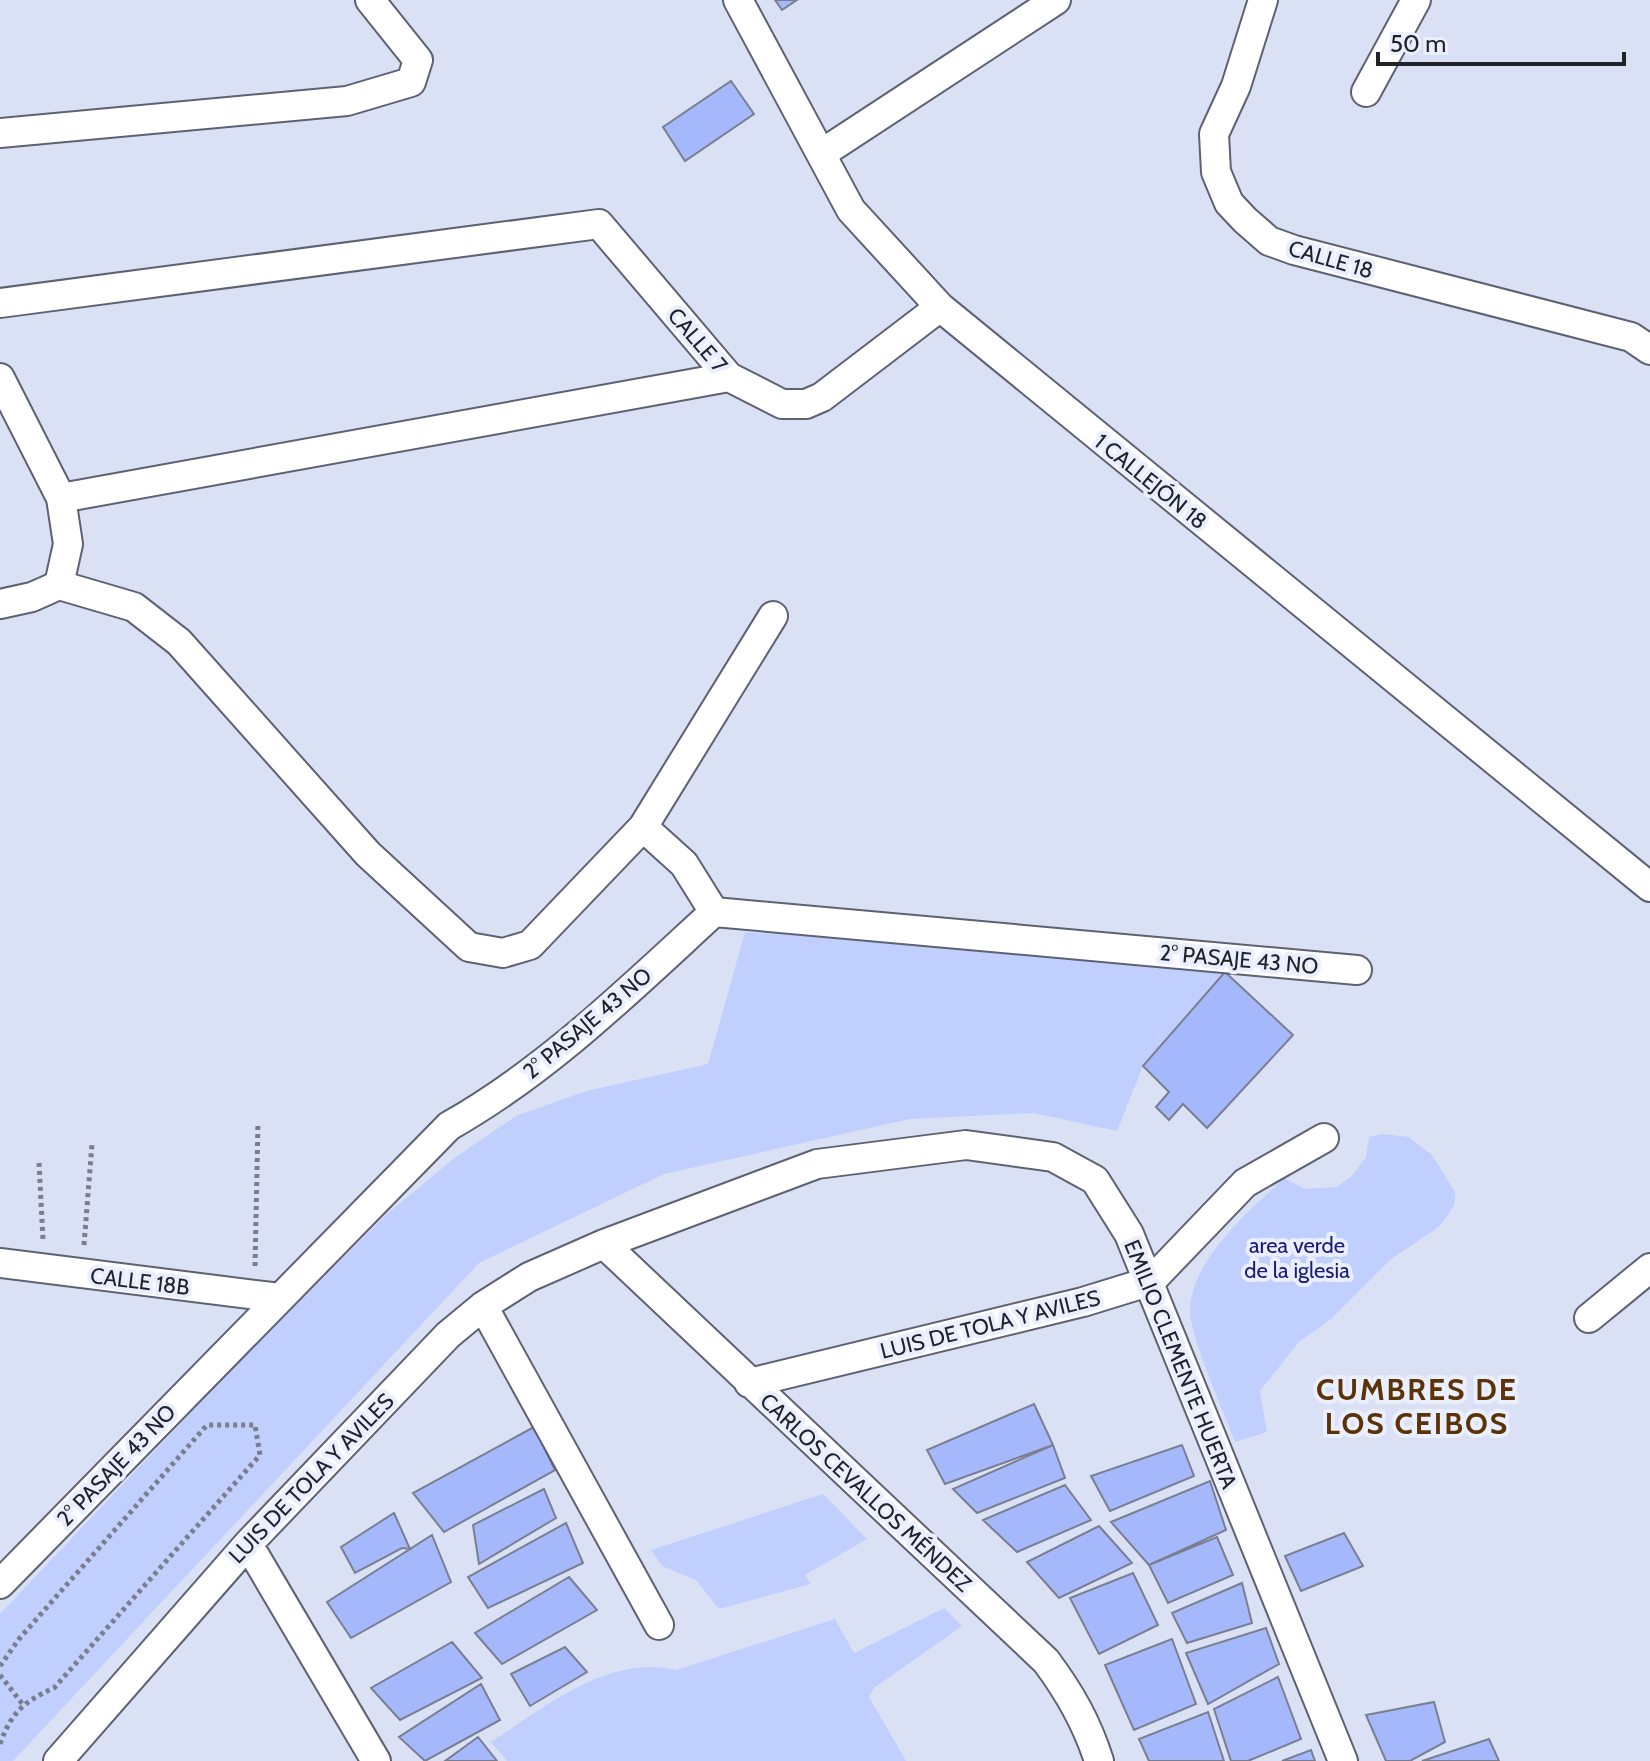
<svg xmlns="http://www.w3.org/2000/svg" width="1650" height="1761" font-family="Cabin,sans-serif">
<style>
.green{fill:#c1cffe}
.building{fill:#a5b8fc;stroke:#797f91;stroke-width:2}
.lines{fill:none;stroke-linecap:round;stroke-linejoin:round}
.street-casing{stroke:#5d6273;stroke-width:32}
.path{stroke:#7a7e8c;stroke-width:5;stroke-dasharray:4 4;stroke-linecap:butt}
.street{stroke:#fff;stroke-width:28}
.labels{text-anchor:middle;stroke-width:8;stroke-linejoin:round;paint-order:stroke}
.street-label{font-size:22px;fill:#20232a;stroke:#eaefff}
.park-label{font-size:22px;fill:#1a1c7a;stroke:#eaefff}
.district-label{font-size:30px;font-weight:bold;letter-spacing:2px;fill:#5c3306;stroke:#eaefff}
</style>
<rect width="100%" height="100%" fill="#dbe1f5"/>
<path class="green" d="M745,932L1074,952L1225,972L1143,1066L1117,1131L1034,1113L910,1119L664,1174L479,1263L13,1761H0V1614L250,1350L387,1214L453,1159L516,1116L586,1091L708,1064Z
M1383,1134L1409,1137L1432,1155L1455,1192V1204L1440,1226L1390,1260L1330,1320L1299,1342L1260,1391L1267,1432L1235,1442C1224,1412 1192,1341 1190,1313C1188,1262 1251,1209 1284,1178L1305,1189L1336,1187L1352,1176L1366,1157L1369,1137Z
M823,1494L867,1539L805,1575L811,1584L719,1609L696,1580L662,1566L651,1550Z
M944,1608L962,1626L874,1688L869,1697L906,1761H507L491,1742C545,1707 608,1654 676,1670L835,1619L854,1653Z"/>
<path class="building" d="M775,0H797L782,10Z
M731,81L754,114L685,161L663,127Z
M1225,972L1293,1035L1207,1128L1183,1104L1169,1120L1156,1107L1169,1092L1143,1066Z
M1034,1404L1053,1445L945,1484L927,1450Z
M534,1427L555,1470L444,1532L413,1493Z
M1053,1445L1065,1478L977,1513L953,1489Z
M1182,1445L1194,1476L1110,1511L1091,1476Z
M1210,1481L1226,1530L1149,1565L1111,1522Z
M1065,1485L1091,1520L1017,1552L983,1520Z
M544,1489L556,1518L479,1564L473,1525Z
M394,1513L410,1549L402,1548L355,1573L341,1547Z
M566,1523L583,1563L488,1608L468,1577Z
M1099,1526L1132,1563L1059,1598L1027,1562Z
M1344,1533L1363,1566L1301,1591L1285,1556Z
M432,1535L451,1582L351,1638L327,1602Z
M1217,1537L1233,1575L1168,1603L1149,1565Z
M1133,1573L1158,1625L1099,1654L1070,1598Z
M569,1577L597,1610L502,1664L475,1633Z
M1242,1583L1252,1623L1187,1643L1172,1613Z
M1266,1628L1279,1664L1208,1704L1186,1653Z
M1172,1639L1196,1704L1134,1730L1105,1665Z
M452,1642L482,1678L400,1720L371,1688Z
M565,1647L587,1672L530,1706L511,1674Z
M1278,1677L1301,1739L1248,1761H1231L1214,1709Z
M481,1684L500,1720L425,1761L399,1737Z
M1434,1702L1445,1742L1410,1761H1386L1366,1715Z
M1208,1712L1224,1761H1149L1139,1739Z
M478,1737L497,1761H445Z
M1489,1739L1499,1761H1422Z
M1311,1750L1315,1761H1282Z"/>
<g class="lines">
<defs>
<path id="street" d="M738,0L851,210L940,307L1650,887
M1263,0L1236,86L1214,134L1216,172L1229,203L1245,220L1269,241L1294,250L1631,337L1650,350
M1366,92L1416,0
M0,133L347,101L411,82L418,60L370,0
M821,154L1056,0
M0,303L599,224L729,377L782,404H806L822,397L940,307
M0,378L61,498L68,544L59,585
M61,498L729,377
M0,604L32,597L59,585L134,607L179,642L368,854L469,947L503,953L530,945L643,827L684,864L714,912
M643,827L773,616
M604,1244L1046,1661C1070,1693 1087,1723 1099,1761
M0,1263L280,1298
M483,1306L659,1625
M1589,1318L1650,1268
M749,1383L1083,1302L1151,1281L1245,1183L1324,1138
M248,1544L376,1761
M0,1584L449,1126C548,1070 630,989 714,912L1357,970
M58,1761L248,1544L448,1335L483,1306L529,1277L604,1244L817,1164L966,1145L1053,1157L1095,1180L1129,1234L1343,1761"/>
</defs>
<use href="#street" class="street-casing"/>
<path class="path" d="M39,1163L43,1240
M84,1245L92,1144
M255,1266L258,1122
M0,1666L19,1639L207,1425H255L260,1455L54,1688C24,1701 11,1713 0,1744
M0,1675L24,1706"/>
<use href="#street" class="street"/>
</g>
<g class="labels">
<g class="street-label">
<text transform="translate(1331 259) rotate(16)" y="8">CALLE 18</text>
<text transform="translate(698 340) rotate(49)" y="8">CALLE 7</text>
<text transform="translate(1151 481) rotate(39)" y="8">1 CALLEJÓN 18</text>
<text transform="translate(1239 959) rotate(5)" y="8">2° PASAJE 43 NO</text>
<text transform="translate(587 1023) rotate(-40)" y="8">2° PASAJE 43 NO</text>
<text transform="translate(140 1281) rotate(7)" y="8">CALLE 18B</text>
<text transform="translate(990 1324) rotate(-14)" y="8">LUIS DE TOLA Y AVILES</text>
<text transform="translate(1181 1364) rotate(68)" y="8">EMILIO CLEMENTE HUERTA</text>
<text transform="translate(116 1465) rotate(-46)" y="8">2° PASAJE 43 NO</text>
<text transform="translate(311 1478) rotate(-46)" y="8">LUIS DE TOLA Y AVILES</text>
<text transform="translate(866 1492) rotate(43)" y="8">CARLOS CEVALLOS MÉNDEZ</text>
</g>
<g class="park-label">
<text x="1297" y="1253">area verde<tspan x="1297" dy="25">de la iglesia</tspan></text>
</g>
<g class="district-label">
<text x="1417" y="1400">CUMBRES DE<tspan x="1417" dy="34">LOS CEIBOS</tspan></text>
</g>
</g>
<path d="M1378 52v12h246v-12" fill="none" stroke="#20232a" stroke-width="4"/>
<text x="1390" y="52" font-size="24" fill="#20232a" stroke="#eaefff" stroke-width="6" paint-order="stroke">50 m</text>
</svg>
